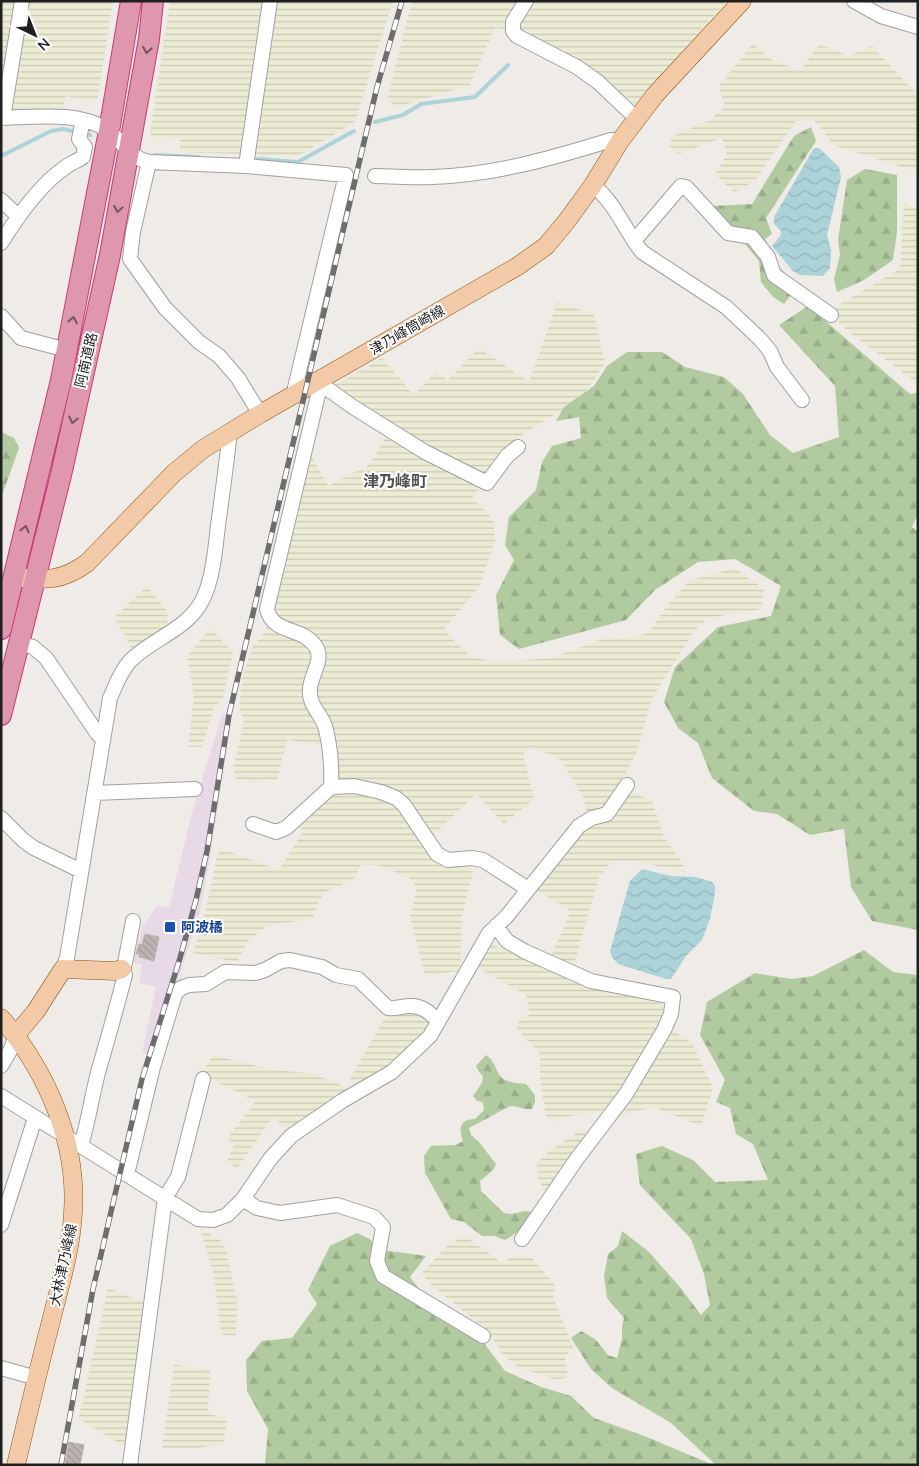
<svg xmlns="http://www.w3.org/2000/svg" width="919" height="1466" font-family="'Nunito Sans','Noto Sans JP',sans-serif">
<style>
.railway{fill:#e7d9e6}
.farmland{fill:url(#farmland-rules)}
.forest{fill:url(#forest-firs)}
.water{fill:url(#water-waves)}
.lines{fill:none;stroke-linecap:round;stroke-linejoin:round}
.stream{stroke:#acd3d8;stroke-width:4}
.building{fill:url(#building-back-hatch);stroke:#bfb1ab}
.minor-casing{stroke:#a0a0a0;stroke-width:16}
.major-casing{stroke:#8b5310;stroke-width:19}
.highway-casing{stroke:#c9387b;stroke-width:22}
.minor{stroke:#fff;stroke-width:14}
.major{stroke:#f2caa8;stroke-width:18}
.highway{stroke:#de97ac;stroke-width:20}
.rail-casing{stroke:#6d6d6d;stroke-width:5.5}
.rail{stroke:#fff;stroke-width:4;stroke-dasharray:11;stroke-linecap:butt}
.oneway{stroke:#75555e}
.transit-dot{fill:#1a4fb4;stroke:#fff;stroke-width:2}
.labels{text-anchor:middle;stroke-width:4;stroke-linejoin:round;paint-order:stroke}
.street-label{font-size:14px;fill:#1f1f1f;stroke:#fff}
.transit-label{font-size:14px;font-weight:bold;fill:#164399;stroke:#fff;text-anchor:start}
.quarter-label{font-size:16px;font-weight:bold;fill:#525252;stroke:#fff}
</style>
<defs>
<pattern id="farmland-rules" width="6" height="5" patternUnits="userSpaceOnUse" patternTransform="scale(1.25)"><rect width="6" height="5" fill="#ecebd4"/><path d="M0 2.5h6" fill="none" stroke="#cac9b6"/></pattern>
<pattern id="forest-firs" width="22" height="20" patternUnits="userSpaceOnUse" patternTransform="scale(1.25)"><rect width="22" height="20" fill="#b1caa0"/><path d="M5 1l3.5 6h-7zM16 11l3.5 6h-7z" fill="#98ad89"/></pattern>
<pattern id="water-waves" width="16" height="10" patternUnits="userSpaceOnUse" patternTransform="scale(1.25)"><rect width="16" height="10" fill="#acd3d8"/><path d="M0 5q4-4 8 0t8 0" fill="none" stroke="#94b5b9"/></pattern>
<pattern id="building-back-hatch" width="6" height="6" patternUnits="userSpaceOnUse" patternTransform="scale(1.25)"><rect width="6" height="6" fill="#bcb4b0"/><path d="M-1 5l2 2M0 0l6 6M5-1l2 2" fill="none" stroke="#a19a97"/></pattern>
</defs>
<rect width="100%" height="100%" fill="#efebe7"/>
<path class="railway" d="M222,714L232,717L210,858L199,916L153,1055L142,1053L156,987L139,983L142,965L133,962L142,927L157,906L169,907L192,813Z"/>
<path class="farmland" d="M1,1H113L97,102L66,96L62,112L1,114Z
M170,1H393L355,122L298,156L180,152V138L153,137L150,134Z
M412,1H727L635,104L595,70L526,32L495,28L470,85L397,107L387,100Z
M753,43L768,58L800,71L820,44L849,56L872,46L915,92L918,98V172L833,145L814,120L796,121L755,181L734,192L715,174L727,154L722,138L678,154L670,147L671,137L710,120L725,106L719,86Z
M904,203L918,208V380L914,381L840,325L835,307L900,269Z
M557,303L594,314L605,363L581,398L513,441L472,498L493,519L495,541L479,587L444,629L448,635L471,657L498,662L550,658L606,638L624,639L648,633L665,609L688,581L735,568L764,589L761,609L708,618L694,631L651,700L637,752L619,786L652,801L664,837L684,866L685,872L634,861H612L599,878L573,967L551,956L571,911L535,889L572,843L589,828L584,799L561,760L531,747L523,754L534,799L504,824L476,794L424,844L431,856L443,866L474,868L462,916L460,971L425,975L410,917L417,888L409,877L376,865H361L354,879L323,893L312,919L268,925L248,941L237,962L193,953L204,917L219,848L279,870L303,831L297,824L332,794L334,746L287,740L277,780L248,781L236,779L233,770L244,720L239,706L243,676L253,646L265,632L271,612L310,453L328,486L370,464L392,427L333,386L382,358L414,395L436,372L448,380L479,348L529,382Z
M147,586L168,612L167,627L133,650L114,618Z
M210,628L233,652L223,699L214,708L202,747H188L194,695L187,657Z
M490,944L577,981L660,1003L664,1007L654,1035L627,1084L601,1112L578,1114L553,1121L546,1116L540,1080V1054L517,1029L518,1022L530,1014L526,995L477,967Z
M416,1013L424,1017L431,1025L392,1064L363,1083L356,1085L350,1079L384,1019L397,1015Z
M670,1029L692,1043L713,1088L701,1126L656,1108L639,1110L615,1117Z
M212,1055L273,1070L309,1073L332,1081L346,1088L342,1094L290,1129L272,1118L237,1169L227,1160L234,1145L227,1138L256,1101L202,1075Z
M583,1129L585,1131V1137L546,1192L538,1180L537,1163L549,1151Z
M200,1228L223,1242L227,1254L237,1301L236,1337L221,1334L213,1272Z
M466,1237L501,1262L519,1255L532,1258L555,1285L553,1297L573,1347L565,1358L568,1377L556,1380L518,1367L502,1354L489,1332L428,1282L422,1273L450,1243Z
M108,1288L145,1303L127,1448L84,1422L79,1417Z
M174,1365L210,1370L208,1412L227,1421L223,1444L198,1448H162Z"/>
<path class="forest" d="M811,127L816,141L766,218L772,234L765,239L779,267L798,286L784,304L773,297L761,282L759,261L745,244L720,221L712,206L752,204L794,136Z
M865,169L897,175V232L893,260L864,280L837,292L834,279L840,255L838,240L847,180Z
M808,306L910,394L918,393V514L912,527L918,532V930L872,921L851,887L844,829L810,835L777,814L754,811L712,778L698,743L678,728L664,702L675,667L718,627L771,616L781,586L735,559L698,562L655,590L626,620L519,649L500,635L496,595L514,560L505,545L509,517L536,490L542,462L552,446L581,438L579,417L556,421L564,407L594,386L607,366L627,352H662L685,367L724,377L743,394L770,435L793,453L839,437L835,386L779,325Z
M1,432L14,438L19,448L1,498Z
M864,950L893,972L918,975V1465H716L671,1423L612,1388L591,1369L571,1338L581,1331L595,1339L608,1355L617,1358L622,1339V1327L624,1318L607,1298L604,1276L608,1254L618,1246L622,1231L648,1251L679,1286L701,1315L710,1305L704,1274L691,1239L640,1185L636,1154L662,1146L693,1160L715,1182L768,1180L753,1144L736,1134L730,1108L716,1102L725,1080L700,1035L707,1002L755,973L791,979L813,976Z
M486,1055C495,1060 495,1071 502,1078C508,1083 519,1083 526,1084L535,1095V1102L532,1109C524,1110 518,1106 510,1106L469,1128L471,1135L479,1142L496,1164L493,1170L480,1181L481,1191L504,1213L511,1214L525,1211L533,1212C529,1225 516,1234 505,1240L494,1236H482L464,1222L451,1219L425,1173L424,1156L431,1146L456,1145L463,1141C458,1129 460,1119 475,1119L484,1110L483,1102L477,1101L473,1096L482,1083L483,1076L479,1072L476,1066Z
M357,1233L370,1239L376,1249L426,1256L410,1277L436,1311L480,1338L505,1371L541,1387L571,1396L594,1418L647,1437L713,1465H265L268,1429L247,1391L246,1360L262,1341L292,1338L317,1304L308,1290L330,1246Z"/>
<path class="water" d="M814,148H819L839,167L841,177L827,235L831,250L830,268L823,276L800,275L793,271L772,246L781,235V231L774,224V217Z
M642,869L671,876L695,877L712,882L715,886V893L710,919L702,940L686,956L671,979H666L618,964L612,957L610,951L630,881Z"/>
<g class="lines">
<path class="stream" d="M375,122L403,115L421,104L475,97L508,65
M155,155L198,157
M1,156L51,131L63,129L90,135
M258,159L298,162L354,131"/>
</g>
<path class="building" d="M145,934L159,937L154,961L139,957L140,954H136L139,944L142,945Z
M69,1442L84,1445L80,1465H65Z"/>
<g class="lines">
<defs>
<path id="minor" d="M526,1L513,22V31L517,36L577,67L598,82L637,119
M854,1L881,16L918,27
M1,118C33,117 80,111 107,130C124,141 127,157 149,162L246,166L346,175L293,396
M3,118L22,1
M149,162L133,232L130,259L165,308L199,342L219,356L238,378L260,414
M246,166L270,1
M375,176C394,176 413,178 432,177C494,175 553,158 611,140L620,141
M593,185C616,204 624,229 642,252L726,307L760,339L770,351L777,367L802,400
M1,200L18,216
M634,241L681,186L686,187L728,233L752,237L768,257L774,275L831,315
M1,243C16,219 40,185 63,169C69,164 77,161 83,157L85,147L79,139L83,120
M1,316L21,338L67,350
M518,447L507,456L487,483L425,452L353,407L318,382V395L267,609C273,635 303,626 316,647C324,659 311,675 310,688C308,705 320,712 325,726C331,748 332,765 331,787L354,786L381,792L396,798L404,805L437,854L448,860L472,858L483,860L528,889
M18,643L33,647L46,658L97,733L103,740
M94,793L195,789
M1,818L23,840L34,848L81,871
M253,824L276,832L286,828L331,787
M496,926L507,941L524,951L591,981L673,997L671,1014L664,1030L626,1094L576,1160L522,1239
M63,969L67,958L110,698C116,685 120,672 130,661C150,641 179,632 196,610C214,588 215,546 219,518C223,489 227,460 230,431
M1,1066L11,1049L16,1035
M1,1096L198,1219L213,1220L227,1215L243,1199L270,1159L291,1136L342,1101L392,1072L430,1036L489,933L507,916L579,826L592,818L607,814L627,785
M81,1145C89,1120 92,1094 99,1069C108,1038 117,1006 125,975L122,969L125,963L133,921
M127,1174L153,1067L175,994L181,988L189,985L206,984L225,972L255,973L265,970L281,961L290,960L322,967L336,975L358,979L388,1008C396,1009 402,1006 409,1006C422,1005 430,1013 438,1021
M243,1199L257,1208L280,1213L337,1205L374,1217L383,1227L377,1261L383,1276L483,1336
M1,1225L35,1118
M1,1368L37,1378
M130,1465L165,1198L178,1177L203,1079"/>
<path id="major" d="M14,577C45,580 61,582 87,563L174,473L203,449L260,414L518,266L546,246L566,222L593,185L620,141L655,95L742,1
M1,1018C47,1071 78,1143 73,1213C71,1251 59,1288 50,1325C38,1371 27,1418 16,1465
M16,1035L36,1011L63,969L115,971L122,969"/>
<path id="highway" d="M1,629L61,380L109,131L131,1
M1,715L61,475L110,255L149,39L153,1"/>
</defs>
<use href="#minor" class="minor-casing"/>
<use href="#major" class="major-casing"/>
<use href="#highway" class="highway-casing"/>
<use href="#minor" class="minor"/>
<use href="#major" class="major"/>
<use href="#highway" class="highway"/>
<defs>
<path id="rail" d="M61,1465L93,1289L142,1079L180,958L196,900L207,851L229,715L377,87L402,1"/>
</defs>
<use href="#rail" class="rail-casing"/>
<use href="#rail" class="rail"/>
</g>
<defs><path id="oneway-chevron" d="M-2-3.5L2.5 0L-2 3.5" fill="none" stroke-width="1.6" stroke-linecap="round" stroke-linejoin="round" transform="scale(1.25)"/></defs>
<g class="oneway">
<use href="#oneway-chevron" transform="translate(147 50) rotate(100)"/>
<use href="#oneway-chevron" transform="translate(118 209) rotate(100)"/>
<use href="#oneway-chevron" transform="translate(73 320) rotate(-79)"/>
<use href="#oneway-chevron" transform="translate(73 420) rotate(103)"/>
<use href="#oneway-chevron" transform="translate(25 529) rotate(-77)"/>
</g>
<rect class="transit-dot" x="164" y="921" width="12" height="12" rx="2.5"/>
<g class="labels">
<g class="street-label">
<text transform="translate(407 330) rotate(-30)" y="5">津乃峰筒崎線</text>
<text transform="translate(86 360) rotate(-77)" y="5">阿南道路</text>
<text transform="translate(63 1265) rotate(-78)" y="5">大林津乃峰線</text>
</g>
<g class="transit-label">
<text x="181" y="932">阿波橘</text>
</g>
<g class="quarter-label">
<text x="395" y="487">津乃峰町</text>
</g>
</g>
<rect width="919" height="1466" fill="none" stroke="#1f1f1f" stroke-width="5"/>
<g transform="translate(35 35) rotate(137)" stroke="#ffffff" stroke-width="4" paint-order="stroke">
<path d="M0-4L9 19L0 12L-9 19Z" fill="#1f1f1f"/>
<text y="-8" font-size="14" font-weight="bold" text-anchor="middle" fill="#1f1f1f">N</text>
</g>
</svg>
